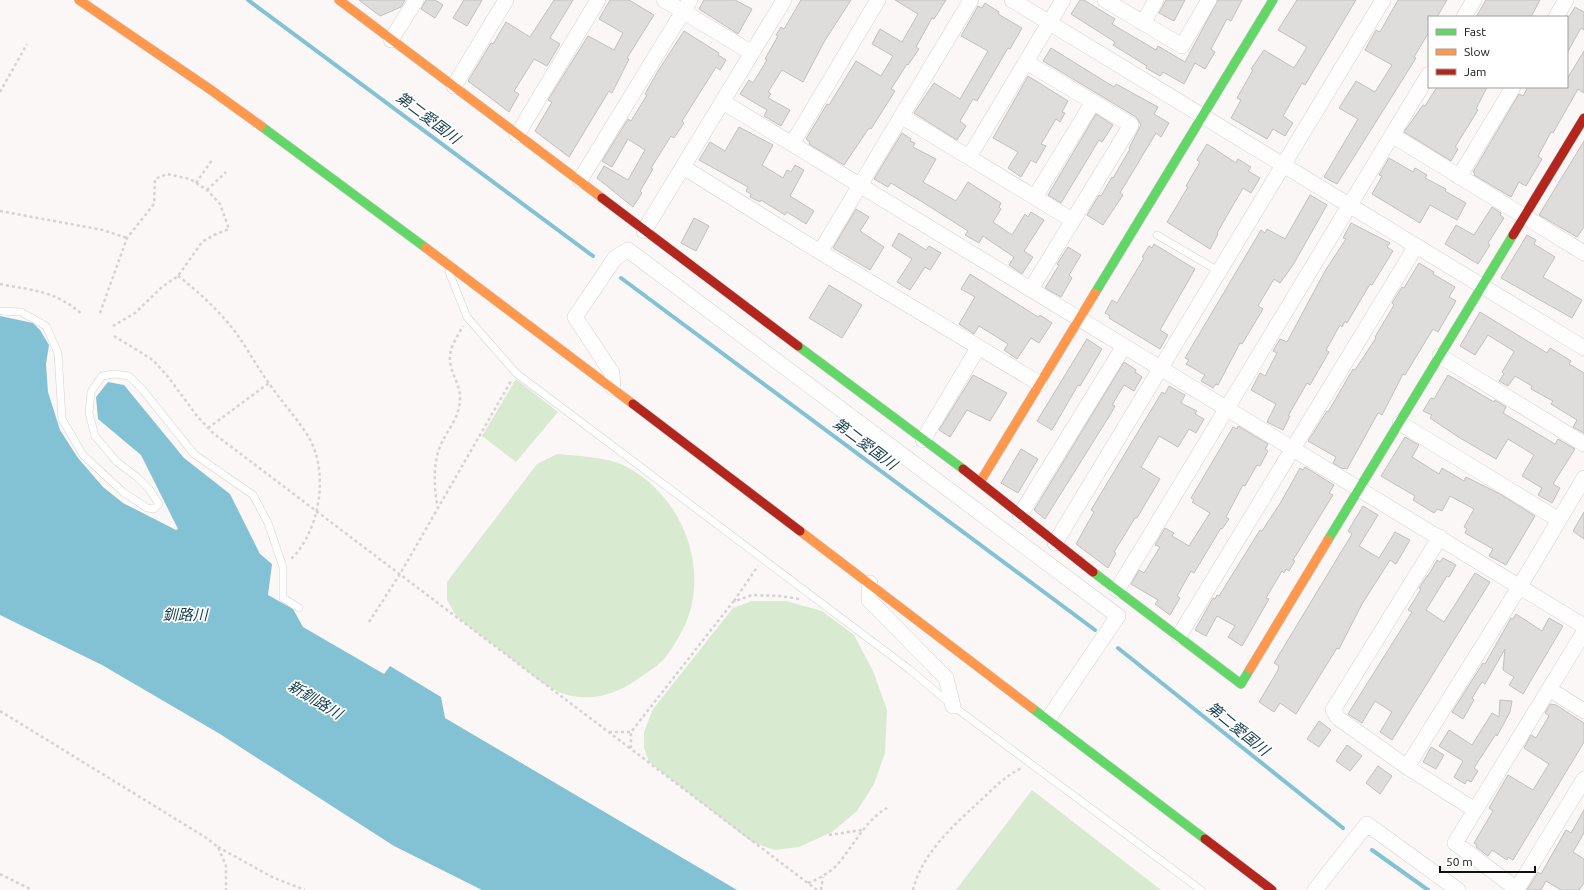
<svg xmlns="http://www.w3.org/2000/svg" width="1584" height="890" font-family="Ubuntu,'Noto Sans JP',sans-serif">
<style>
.green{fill:#d8ead0}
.water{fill:#83c2d5}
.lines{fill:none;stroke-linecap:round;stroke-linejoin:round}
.stream{stroke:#83c2d5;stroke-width:4}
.building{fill:#dfdddc;stroke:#c2bfbf}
.lane-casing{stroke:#d4d1d0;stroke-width:8}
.street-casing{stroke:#d4d1d0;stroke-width:16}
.fast-casing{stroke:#d4d1d0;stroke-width:10}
.slow-casing{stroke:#d4d1d0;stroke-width:10}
.jam-casing{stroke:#d4d1d0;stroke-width:10}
.path{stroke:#d4d3d3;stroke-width:2.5;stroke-dasharray:3 3;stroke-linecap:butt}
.lane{stroke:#fefefe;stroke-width:7}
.street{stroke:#fefefe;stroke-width:15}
.fast{stroke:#63d668;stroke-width:9}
.slow{stroke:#ff974d;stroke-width:9}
.jam{stroke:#b3261e;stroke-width:9}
.labels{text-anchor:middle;stroke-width:3.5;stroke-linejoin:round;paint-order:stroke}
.water-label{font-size:15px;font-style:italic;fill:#143e4a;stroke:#fff}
</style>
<rect width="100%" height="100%" fill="#faf7f6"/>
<path class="green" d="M516,379L558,412L516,462L482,436Z
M557,454C578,456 607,457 625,466C674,491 703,549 692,603C689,620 678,640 668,654C662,663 651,670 642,676C622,691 599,701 572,696C551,692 533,675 516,662C496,647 476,632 456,616L447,600V582L537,464Z
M752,601H786L822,611L854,635L873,671L887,710L885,753L874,784L857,811L832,832L799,847L775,850L752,842L649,762L644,748V732L653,709L733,608Z
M1032,790L1161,890H956Z"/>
<path class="water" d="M0,316L33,323L40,330L49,345L46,364L48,392L60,430L78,458L103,487L123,503L176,530L178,529L141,455L98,419L96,397L108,382L124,385L184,458L230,494L260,554L272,564L268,595L293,609L303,627L384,674L390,666L441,697L445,718L737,890H482L394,846L220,734L102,665L0,615Z"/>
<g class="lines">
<path class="stream" d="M248,0L593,256
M621,278L1095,630
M1118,648L1343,828
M1372,850L1428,890"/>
</g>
<path class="building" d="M359,0H405L401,7L380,16Z
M426,0H435L443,5L435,18L421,9Z
M464,0H482L467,26L453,18Z
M554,0H573L550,38L560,44L547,66L534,59L514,91L519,94L509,112L468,81L491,43L493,44L506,22L530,37Z
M610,0H629L654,15L627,58L629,59L612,93L609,91L569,157L535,131L552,102L548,100L588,36L614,50L623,33L599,19Z
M704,0H735L752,9L738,34L699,9Z
M801,0H851L824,42L803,82L782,70L768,92L771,94L768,98L790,110L781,126L764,116L767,110L740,94L749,80L753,83L767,60L765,59L778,36L776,35L781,27L784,29Z
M895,0H946L934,19L932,18L916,47L919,49L908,65L907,64L891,89L895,91L871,129L869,128L844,165L809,144L810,142L806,139L827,104L829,105L856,61L881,76L893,56L872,44L880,29L902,42L918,14Z
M1080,0H1084L1115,19L1112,24L1156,50L1158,46L1185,62L1218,0H1242L1231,21L1227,19L1211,49L1215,52L1205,69L1195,63L1184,84L1163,72L1160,76L1146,68L1147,66L1113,45L1115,42L1071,14Z
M1166,0H1185L1174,21L1159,13Z
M1297,0H1356L1305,85L1302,83L1283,116L1293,123L1285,136L1273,129L1267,139L1231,118L1241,100L1237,98L1253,70L1251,69L1264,50L1294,68L1307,47L1278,30Z
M1398,0H1447L1437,17H1429V32L1414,57L1416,58L1337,184L1324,177L1358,119L1339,108L1356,81L1375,92L1392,65L1365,50L1376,30L1380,32Z
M1486,0H1540L1531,17H1476Z
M985,3L999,12L998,14L1022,28L1010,49L1008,48L977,101L973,99L960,121L966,126L957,140L914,113L934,83L960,99L988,51L961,36L978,6L982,8Z
M1575,7L1584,12V30L1581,28L1567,53V20Z
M684,31L719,53L718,55L726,60L720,70L716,67L682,121L684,123L674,138L671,136L651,168L653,169L640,191L642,193L633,207L597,178L604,166L628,180L645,150L628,139L612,167L602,161L628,119L631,121L647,95L645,94L658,71Z
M1051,48L1114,87L1116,84L1158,107L1154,114L1169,123L1161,137L1156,133L1120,193L1123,195L1103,225L1087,215L1099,195L1101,196L1112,177L1113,178L1130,149L1129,148L1141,125L1136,117L1043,61Z
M1584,51V93L1578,89L1553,133L1551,132L1538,156L1542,159L1526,186L1519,182L1511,197L1474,175L1475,173L1473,172L1519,94L1523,96L1528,87H1567V79Z
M1028,76L1068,101L1062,112L1065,113L1060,122L1056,119L1041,144L1046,146L1036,163L1031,160L1021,177L1008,168L1018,152L993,138Z
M1437,87H1487L1476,109L1478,110L1455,147L1458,149L1451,161L1404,132L1423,105L1425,106Z
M1096,114L1113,125L1102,142L1099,140L1061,203L1048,195Z
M739,127L773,145L762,165L783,178L787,170L791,172L795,165L804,170L790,196L814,211L806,224L787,212L785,215L761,200L760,202L750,197L751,194L746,191L748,187L699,160L710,142L725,151Z
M902,133L911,139L910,141L915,143L913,147L936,159L923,182L956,201L968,182L1001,203L999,207L1001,209L993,222L1012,235L1025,214L1028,217L1031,212L1044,220L1024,251L1033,257L1022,274L1009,265L1014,257L983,236L979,243L965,235L968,231L924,203L891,183L888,187L874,179Z
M1584,141V227L1577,237L1539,215Z
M1207,144L1236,163L1238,159L1251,167L1248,171L1260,178L1251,193L1243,188L1217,233L1218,234L1210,249L1167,222L1188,187L1186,186L1200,162L1197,160Z
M1389,158L1413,172L1415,168L1427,175L1425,178L1446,189L1445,191L1466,203L1457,220L1430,205L1420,223L1372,194L1382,176L1379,175Z
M1310,195L1327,205L1293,265L1280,283L1274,279L1258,306L1263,309L1242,344L1240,343L1218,385L1216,384L1213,388L1201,381L1205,375L1186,364L1189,360L1185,358L1261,230L1265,233L1267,229L1285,239Z
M1492,207L1501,213L1500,215L1504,218L1488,243L1490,245L1478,264L1445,244L1456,225L1474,235Z
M856,209L869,217L860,231L884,247L870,270L833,248Z
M694,218L709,226L696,251L681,243Z
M1351,223L1390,243L1387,247L1393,251L1372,285L1370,284L1347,323L1345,321L1342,327L1340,325L1326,350L1329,352L1310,385L1307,383L1288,416H1290L1283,430L1267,422L1276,404L1251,390L1260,373L1265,376L1277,353L1273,351L1280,339L1287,342L1325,271L1346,239L1343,238Z
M899,233L926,250L929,246L941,253L930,270L925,267L910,290L897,282L912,259L892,246Z
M1527,235L1536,240L1534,244L1555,257L1543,277L1582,300L1572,318L1501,278Z
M1154,244L1195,269L1160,330L1168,335L1160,349L1109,318L1110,316L1105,313L1112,300L1117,303L1144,258L1142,257L1149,246L1152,248Z
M1068,247L1081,255L1069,275L1072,278L1061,297L1045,288L1059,265L1057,264Z
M1419,263L1434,272L1433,274L1455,287L1449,297L1456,301L1438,332L1433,329L1405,375L1403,374L1382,415L1378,413L1347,469L1344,468L1343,469L1333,463L1336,457L1308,441L1327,411L1328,412L1353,369L1355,370L1376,338L1375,337L1394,305L1392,303L1402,287L1404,288Z
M970,274L1038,317L1040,315L1052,323L1039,343L1031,338L1017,359L1004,350L1008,344L979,326L974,334L959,324L975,297L961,289Z
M829,285L862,305L842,338L809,318Z
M1480,312L1547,353L1550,348L1571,361L1569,364L1584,373V433L1573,427L1577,420L1551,404L1553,401L1531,389L1532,386L1515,376L1508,386L1499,381L1504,374L1502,372L1514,352L1512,350L1488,335L1475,355L1460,346Z
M1087,339L1102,349L1080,386L1078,385L1052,430L1037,421Z
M1124,362L1136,370L1135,372L1142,377L1134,391L1124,385L1112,405L1115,406L1110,415L1045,519L1034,510Z
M973,375L1007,393L990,421L967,410L950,437L939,430Z
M1448,375L1494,402L1495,400L1506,407L1503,413L1555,444L1558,439L1575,449L1553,484L1560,488L1552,503L1538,495L1542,488L1522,476L1534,455L1508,439L1496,459L1460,438L1430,418L1432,415L1423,411L1431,398L1434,399Z
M1169,386L1185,395L1181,403L1197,411L1195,414L1204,419L1196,433L1189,429L1178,447L1159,436L1141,467L1160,479L1137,518H1135L1114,552L1116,553L1108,568L1076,544L1094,512L1091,510L1162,392L1165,394Z
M1238,426L1268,444L1265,449L1268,451L1260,466L1257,465L1245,486L1243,485L1226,517L1229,519L1222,529L1221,528L1194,573L1191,571L1177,596L1180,598L1170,615L1155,604L1158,600L1131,584L1139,570L1144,573L1160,547L1155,545L1165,528L1174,533L1172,536L1189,546L1210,513L1192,502L1194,500L1191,498L1233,427L1237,429Z
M1405,437L1419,445L1412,457L1439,474L1442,468L1464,481L1466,477L1500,494L1535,516L1506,565L1489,556L1493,549L1465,533L1467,529L1464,527L1474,509L1450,496L1442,511L1437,509L1434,513L1413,500L1415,496L1381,476Z
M1021,449L1038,459L1018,493L1001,483Z
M1305,467L1334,485L1329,493L1333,495L1293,560L1295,561L1289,571L1286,569L1284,573L1282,571L1266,598L1269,599L1242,646L1228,637L1235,626L1217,616L1206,636L1195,630L1213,598L1215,599L1217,595L1219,596L1260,530L1262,531L1281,502L1300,468L1303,470Z
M1363,506L1378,515L1359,546L1379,558L1395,532L1410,540L1396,564L1390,560L1362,604L1339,649L1337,648L1296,714L1280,703L1274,712L1259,702L1278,670L1279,666L1274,663L1352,534L1348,531Z
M1584,512V539L1573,531Z
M1443,558L1456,565L1449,577L1447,576L1426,610L1444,622L1475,573L1490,582L1392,740L1380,732L1392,712L1375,701L1362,723L1348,714L1412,612L1408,610L1421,589L1419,588L1427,576H1428L1437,560L1440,562Z
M1516,614L1542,631L1549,618L1563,626L1523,694L1509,685L1514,677L1503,670L1505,649L1485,684L1482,682L1472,698L1474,700L1463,719L1452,712L1483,663L1485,664L1511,618L1513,619Z
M1500,700L1512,701L1510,712L1497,736L1496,734L1474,768L1478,771L1471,782L1467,780L1465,784L1454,777L1463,761L1439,746L1449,730L1472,745L1492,713L1499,717Z
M1550,704L1556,705L1584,723V742L1513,860L1508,857L1507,860L1492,850L1488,856L1476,847L1477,845L1474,843L1493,811L1489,808L1508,775L1533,790L1549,764L1524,748L1531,735L1536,738L1549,716L1545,713Z
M1319,721L1331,730L1319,747L1307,739Z
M1347,745L1362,756L1350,771L1336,761Z
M1431,747L1444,755L1436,769L1423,762Z
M1378,766L1392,776L1380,794L1366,783Z
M1584,810V833L1573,852L1584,859V883L1579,890H1561L1546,881L1541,890H1527L1538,872L1541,874L1566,830L1571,833Z"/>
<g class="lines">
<defs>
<path id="lane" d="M1157,235L1220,272
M449,272L467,317L516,373L909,669L953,706L1201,890
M0,311L21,312L46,326L58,353L62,419L83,455L123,492L147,508L154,509L159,504L149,489L137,477L117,462L95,436L89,413L91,392L102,376L114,374L129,376L142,389L194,454L253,495L268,523L283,567V598L299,608"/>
<path id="street" d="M664,0L752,53
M1012,0L1584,348
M1105,0L1182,46L1209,0
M1464,17L1474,0
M1556,17L1566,0
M1143,23L1156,0
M391,40L416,0
M1026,62L1093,102
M454,86L506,0
M723,102L1584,626
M901,116L1072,220
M517,135L598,0
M1392,135L1584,253
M792,144L878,0
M969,157L1063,0
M683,167L820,252L1040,384
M1459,177L1513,87
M580,180L690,0
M644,231L784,0
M820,252L971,0
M1031,289L1131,125L1093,102L1035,197
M1440,356L1584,444
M613,388L612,373L575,317L615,258L628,250L1118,616L1048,719
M1400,423L1559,520
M923,440L978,348
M1020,515L1124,346
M1055,543L1383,0
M870,583L869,600L946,678L953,706
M1117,590L1429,74
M1179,636L1416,246
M1549,689L1584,711
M1407,767L1338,718L1333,710L1440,537
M1475,810L1407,767L1520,586L1584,478
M1517,889L1584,779
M1315,890L1367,824L1458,890
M1518,890L1455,843L1584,632"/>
<path id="fast" d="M261,126L426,248
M1095,293L1273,0
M798,346L963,469
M1328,540L1513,235
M1093,572L1241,684L1250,669
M1032,708L1205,839"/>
<path id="slow" d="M79,0L211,90L261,126
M339,0L602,198
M426,248L633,404
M980,482L1095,293
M800,531L1032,708
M1250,669L1328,540"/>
<path id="jam" d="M602,198L798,346
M1513,235L1584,118
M633,404L800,531
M963,469L1093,572
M1205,839L1272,890"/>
</defs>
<use href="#lane" class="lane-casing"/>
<use href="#street" class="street-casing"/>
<use href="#fast" class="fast-casing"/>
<use href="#slow" class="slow-casing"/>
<use href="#jam" class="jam-casing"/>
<path class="path" d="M0,92L27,44
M196,183L212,160
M207,190L226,172
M0,211L103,230L127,238
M178,276C198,291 217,309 233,329C246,346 256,365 268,382C281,401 296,417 308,436C330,472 320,532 290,560
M0,284C35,291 53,290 82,314
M100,313L127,238L154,204L155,179L167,174L190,179L207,190L220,204L229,229L214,235L202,242L178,276L162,287L135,313L113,326
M114,336L153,360L169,378L197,416L213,433L631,749
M208,428L269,383
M438,509C434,489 432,462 442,442C447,431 457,420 459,407C464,385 449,375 450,357C450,347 458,335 463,326
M799,599L780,596L752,595L733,602L631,732V749L817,890
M734,601L758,566
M369,622L400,574L511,381
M0,711L205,837L218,847L226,866V890
M609,732H631
M829,835L862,830
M218,847L272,877L305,890
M0,874L32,890
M808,883C818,879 827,874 835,867C853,848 863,822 887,808
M821,890L823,877
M913,890C922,853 954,825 981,800C994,788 1006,775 1022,768"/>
<use href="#lane" class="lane"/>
<use href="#street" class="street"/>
<use href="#fast" class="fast"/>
<use href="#slow" class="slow"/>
<use href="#jam" class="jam"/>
</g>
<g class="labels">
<g class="water-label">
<text transform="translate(428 118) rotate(37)" y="5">第二愛国川</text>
<text transform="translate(865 444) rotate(37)" y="5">第二愛国川</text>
<text x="185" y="620">釧路川</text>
<text transform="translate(315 700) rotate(31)" y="5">新釧路川</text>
<text transform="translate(1238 729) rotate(39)" y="5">第二愛国川</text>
</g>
</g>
<rect x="1428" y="16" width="140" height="72" fill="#ffffff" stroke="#a09f9f"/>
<rect x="1436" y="29" width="20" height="6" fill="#63d668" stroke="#a09f9f"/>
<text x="1464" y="36" font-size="12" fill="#12100f">Fast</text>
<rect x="1436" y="49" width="20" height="6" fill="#ff974d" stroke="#a09f9f"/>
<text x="1464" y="56" font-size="12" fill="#12100f">Slow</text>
<rect x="1436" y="69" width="20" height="6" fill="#b3261e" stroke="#a09f9f"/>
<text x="1464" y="76" font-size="12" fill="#12100f">Jam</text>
<path d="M1440 866v6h95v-6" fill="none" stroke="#12100f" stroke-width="2"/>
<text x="1446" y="866" font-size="12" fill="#12100f" stroke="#ffffff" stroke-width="3" paint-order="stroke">50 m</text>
</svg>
